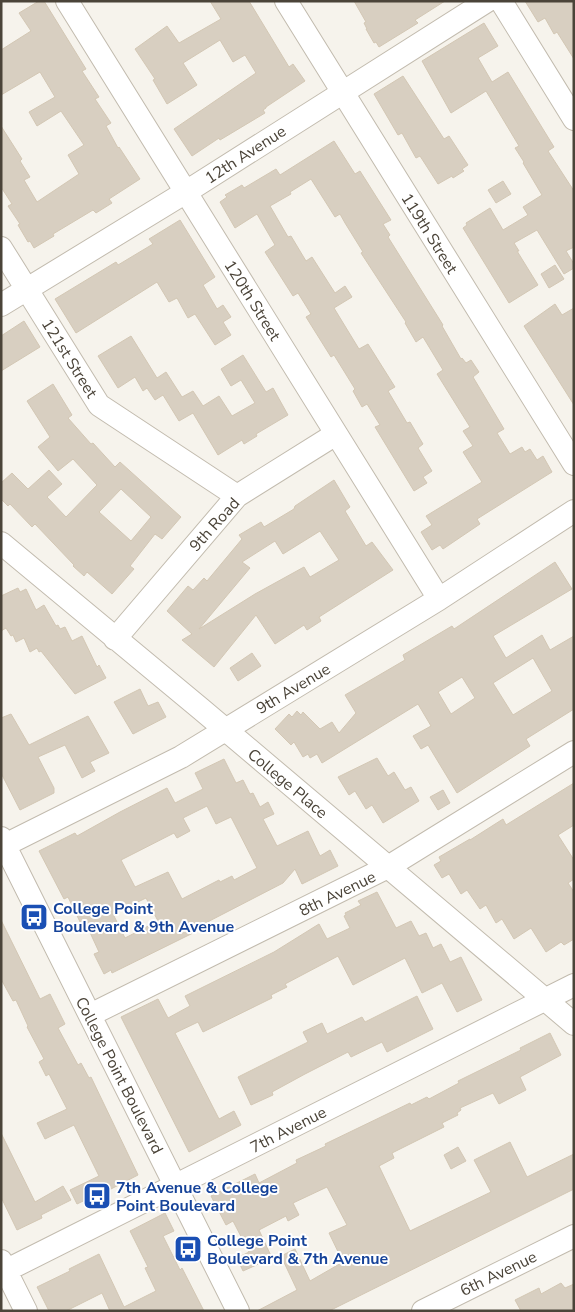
<svg xmlns="http://www.w3.org/2000/svg" width="575" height="1312" font-family="'Nunito Sans',sans-serif">
<style>
.building{fill:#d8cfc1;stroke:#d3c7b4;fill-rule:evenodd}
.lines{fill:none;stroke-linecap:round;stroke-linejoin:round}
.minor-casing{stroke:#c2bbae;stroke-width:24}
.minor{stroke:#fff;stroke-width:22}
.labels{text-anchor:middle;stroke-width:4;stroke-linejoin:round;paint-order:stroke}
.street-label{font-size:16px;fill:#4b4439;stroke:#fff}
.transit-label{font-size:16px;font-weight:bold;fill:#164399;stroke:#fff;text-anchor:start}
</style>
<rect width="100%" height="100%" fill="#f6f3ec"/>
<path class="building" d="M39,1H44L86,69L82,71L99,97L95,99L111,123L106,126L118,148L119,147L140,179L109,199L112,203L96,213L93,210L53,234L54,236L34,248L30,241L28,242L18,225L20,224L8,206L12,204L1,187V126L22,159L20,161L30,177L24,180L37,202L79,174L68,155L84,145L61,111L37,126L29,112L55,97L40,72L1,95V50L31,31L19,13Z
M210,1H249L289,67L293,64L305,81L266,107V108L263,110L265,113L220,140L219,138L192,156L174,129L256,73L245,55L233,62L220,40L183,63L197,85L167,104L153,80L155,79L135,49L167,26L179,43L221,19Z
M354,1H445L415,20L418,23L379,47L376,42L374,43L366,29H367L364,23L366,22Z
M525,1H574V59L557,32L554,34L545,18L538,22Z
M484,23L498,46L478,58L492,82L508,72L554,147L548,151L574,191V247L566,251L574,264V268L564,274L537,230L514,243L519,251H517L538,285L509,303L463,228L467,225L466,223L490,208L503,230L528,215L523,207L542,195L523,163L524,162L515,148L519,146L486,91L451,113L422,61Z
M403,76L444,139L449,136L468,165L462,169L464,171L453,178L452,176L438,184L420,156L416,158L402,133L398,135L374,94Z
M334,141L355,174L360,171L391,220L383,224L390,235L388,237L443,325L442,326L461,359L462,358L466,363L471,360L479,372L473,377L504,429L497,433L510,454L522,447L525,452L530,449L537,460L543,456L552,472L477,519L480,524L443,549L440,545L432,550L421,532L432,525L426,516L482,482L463,452L473,446L463,431L470,427L437,374L443,370L423,337L416,342L405,323L406,322L361,253L363,252L345,223L340,214L335,217L311,179L290,192L291,194L270,206L288,237L291,236L306,261L312,257L335,293L345,286L352,297L334,308L359,349L368,344L395,387L388,391L407,423L410,422L423,444L418,448L432,471L423,477L427,483L414,491L375,427L380,425L367,404L362,407L353,391L355,389L334,355L331,357L306,317L311,314L298,293L293,296L265,252L275,245L257,214L235,228L220,202L227,197L225,195L242,185L244,188L276,169L280,175Z
M503,181L511,194L496,203L488,190Z
M180,220L215,277L203,285L217,309L223,305L231,317L223,322L231,335L215,345L195,314L188,318L177,298L169,302L157,282L76,333L55,299L116,262L118,265L153,244L149,239Z
M555,265L564,279L549,288L541,274Z
M555,304L562,315L574,308V405L524,326Z
M24,321L40,347L1,371V336Z
M131,336L157,378L166,372L182,397L193,391L203,406L219,396L232,416L255,403L241,380L231,386L221,369L243,355L266,392L273,388L288,415L256,434L257,436L244,444L242,440L218,455L193,413L179,421L163,395L155,400L147,388L143,391L135,377L118,388L98,356Z
M53,384L72,415L68,418L91,444L93,443L115,467L120,462L181,517L162,539L155,534L130,566L134,569L112,594L87,572L84,576L73,566L74,565L35,524L32,527L10,504L8,506L1,499V483L12,473L28,489L49,470L62,484L47,497L66,517L97,485L73,459L58,471L38,447L50,437L27,401ZM121,489L151,517L131,541L99,512Z
M334,480L350,507L345,511L366,546L372,542L393,570L319,617L321,621L307,630L304,625L275,644L256,615L214,667L182,640L192,634L167,611L188,586L193,590L204,578L207,581L242,539L239,535L261,522L264,527L294,509L295,506ZM320,531L339,560L310,577L304,567L255,594L199,629L250,568L242,562L275,541L283,554Z
M555,562L572,589L493,636L506,658L542,635L550,650L574,636V709L526,739L530,746L457,793L428,745L421,749L413,736L431,726L418,704L322,763L317,754L310,758L308,754L303,757L294,742L291,745L275,729L289,714L292,717L297,711L301,715L303,712L320,729L332,722L339,733L356,713L345,695L405,660L403,655L452,626L454,629ZM533,658L552,691L513,715L493,683ZM462,677L475,698L451,714L438,692Z
M18,588L20,592L26,589L36,610L44,605L56,626L58,625L60,629L65,627L72,641L82,636L97,667L99,665L106,678L75,694L41,651L39,652L37,648L30,652L24,638L16,642L13,635L11,636L6,628L1,631V596Z
M252,653L261,666L238,681L230,668Z
M140,689L148,706L158,702L166,717L133,734L114,702Z
M11,714L29,745L88,716L109,753L90,762L95,771L82,778L65,745L38,757L54,788V793L20,810L1,773V718Z
M377,758L388,776L394,772L405,790L411,787L419,801L383,823L372,805L366,809L355,791L349,795L338,777Z
M224,759L236,783L243,780L250,794L253,793L260,807L268,802L274,814L263,819L277,846L308,831L320,856L330,850L338,866L302,884L295,869L283,883L192,930L193,933L112,973L111,970L104,974L94,954L99,952L87,926L83,928L68,897L64,899L39,851L75,833L77,836L120,812L167,788L175,803L203,789L195,773ZM207,806L216,824L231,817L257,868L234,880L232,876L220,882L219,880L182,899L168,872L135,887L121,860L174,833L177,838L190,831L183,818ZM146,898L158,921L125,938L113,914Z
M574,783V825L558,835L574,860V879L568,883L574,892V939L564,945L561,942L546,952L531,928L514,939L502,919L496,923L486,905L480,909L467,890L461,894L449,874L442,878L434,865L441,861L439,857L470,839V840L503,819L506,825Z
M443,790L450,803L438,810L430,797Z
M377,892L396,928L411,921L419,936L426,933L433,948L441,944L450,962L461,957L482,1000L457,1012L442,983L422,993L405,958L353,985L338,956L285,984L287,987L271,995L272,998L203,1032L198,1022L175,1033L218,1117L219,1119L234,1111L241,1125L189,1152L121,1017L158,999L168,1018L190,1006L185,996L274,952L319,924L327,939L350,928L344,916L346,915L345,913L361,905L358,901Z
M1,920L40,999L50,994L65,1024L58,1028L78,1065L81,1063L89,1078L91,1077L138,1175L109,1190L108,1189L77,1204L70,1190L99,1176L74,1125L45,1139L37,1123L67,1109L49,1074L46,1076L39,1062L44,1059L27,1027L28,1026L16,1000L13,1001L1,979Z
M417,996L433,1029L387,1052L382,1042L351,1057L348,1052L305,1074L272,1092L273,1095L251,1105L238,1077L308,1042L303,1032L322,1023L327,1034L362,1017L365,1022Z
M550,1033L561,1055L520,1077L526,1090L499,1104L493,1093L460,1108L461,1110L457,1113L458,1115L442,1123L444,1127L392,1153L394,1158L379,1166L410,1231L491,1192L474,1160L510,1142L527,1177L574,1154V1189L329,1311H257L297,1290L281,1256L295,1249L310,1281L343,1262L329,1233L347,1225L327,1187L293,1203L299,1215L288,1221L286,1216L259,1230L272,1258L243,1271L237,1258L249,1252L233,1221L226,1225L211,1196L255,1174L259,1183L297,1163L296,1160L326,1146L325,1144L410,1103L411,1105L427,1097L429,1099L459,1083L458,1081L521,1050L520,1048Z
M1,1133L35,1202L63,1186L71,1200L41,1215L42,1218L17,1230L1,1197Z
M458,1147L466,1161L451,1169L444,1155Z
M165,1213L174,1231L163,1236L180,1270L182,1268L204,1311H110L102,1293L66,1311H49L37,1287L70,1271L69,1269L99,1254L124,1307L156,1291L145,1268L148,1267L130,1231Z
M561,1283L565,1288L574,1284V1311H521L515,1300L539,1288L541,1294Z"/>
<g class="lines">
<defs>
<path id="minor" d="M67,1L439,599
M286,1L574,464
M501,1L574,119
M1,248L99,405L237,496
M1,305L186,192L487,1
M1,543L201,709L574,1024
M115,639L237,496L336,434
M1,838L238,1311
M1,847L181,757L439,599L574,511
M90,1015L388,867L574,752
M1,1261L26,1311
M1,1273L574,985
M423,1311L574,1236"/>
</defs>
<use href="#minor" class="minor-casing"/>
<use href="#minor" class="minor"/>
</g>
<defs>
<symbol id="bus-square" viewBox="-11 -11 22 22"><rect x="-9" y="-9" width="18" height="18" rx="4" fill="#1a4fb4" stroke="#fff"/><path d="M-5-6H5V4H4V6H2V4H-2V6H-4V4H-5ZM-3.5-4V0h7V-4ZM-3.5 1.2v1.5H-2V1.2ZM2 1.2v1.5H3.5V1.2Z" fill="#fff"/></symbol>
</defs>
<g fill-rule="evenodd">
<use href="#bus-square" x="18" y="901" width="32" height="32"/>
<use href="#bus-square" x="81" y="1180" width="32" height="32"/>
<use href="#bus-square" x="172" y="1233" width="32" height="32"/>
</g>
<g class="labels">
<g class="street-label">
<text transform="translate(245 154) rotate(-33)" y="6">12th Avenue</text>
<text transform="translate(430 233) rotate(58)" y="6">119th Street</text>
<text transform="translate(253 300) rotate(58)" y="6">120th Street</text>
<text transform="translate(70 358) rotate(58)" y="6">121st Street</text>
<text transform="translate(214 524) rotate(-48)" y="6">9th Road</text>
<text transform="translate(293 688) rotate(-31)" y="6">9th Avenue</text>
<text transform="translate(288 783) rotate(40)" y="6">College Place</text>
<text transform="translate(337 893) rotate(-26)" y="6">8th Avenue</text>
<text transform="translate(120 1075) rotate(63)" y="6">College Point Boulevard</text>
<text transform="translate(288 1129) rotate(-27)" y="6">7th Avenue</text>
<text transform="translate(498 1273) rotate(-26)" y="6">6th Avenue</text>
</g>
<g class="transit-label">
<text x="53" y="914">College Point<tspan x="53" dy="18">Boulevard &amp; 9th Avenue</tspan></text>
<text x="116" y="1193">7th Avenue &amp; College<tspan x="116" dy="18">Point Boulevard</tspan></text>
<text x="207" y="1246">College Point<tspan x="207" dy="18">Boulevard &amp; 7th Avenue</tspan></text>
</g>
</g>
<rect width="575" height="1312" fill="none" stroke="#4b4439" stroke-width="5"/>
</svg>
